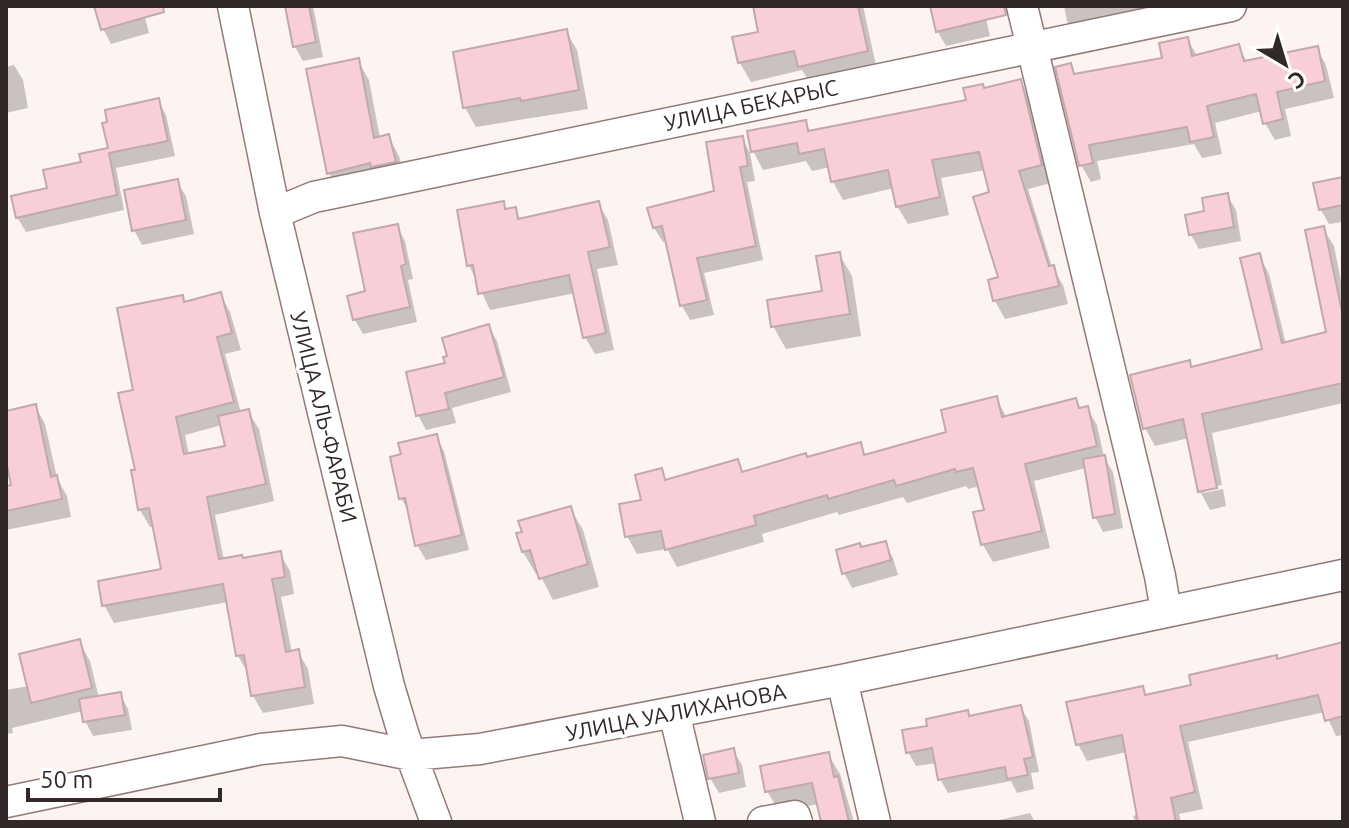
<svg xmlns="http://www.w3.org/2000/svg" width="1349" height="828" font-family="Ubuntu,sans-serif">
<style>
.shadow{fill:#0003;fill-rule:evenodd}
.building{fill:#f8cfd7;stroke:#c1a9ad;stroke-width:2}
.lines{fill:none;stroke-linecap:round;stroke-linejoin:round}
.minor-casing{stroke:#917a78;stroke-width:33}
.minor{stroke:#fff;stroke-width:30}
.labels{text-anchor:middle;stroke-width:7;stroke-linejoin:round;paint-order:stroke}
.street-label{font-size:22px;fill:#322828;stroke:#fff}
</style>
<rect width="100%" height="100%" fill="#fdf3f1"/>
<path class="shadow" d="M96,6H142L149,33L111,44L103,29Z
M287,6H313L323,57L303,61L295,47Z
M771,6H863L877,70L811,85L802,70L751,82L740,63L761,33Z
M932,6H983L990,36L946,46L938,32Z
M1064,6H1153L1093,21L1079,41L1067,21Z
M566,31L577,50L588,109L476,127L465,108L455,54Z
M1187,39L1198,57L1238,46L1247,62L1317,49L1326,65L1334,98L1285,109L1291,136L1275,140L1265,123L1262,111L1215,123L1222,154L1202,158L1194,144L1097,161L1101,179L1091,182L1081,165L1070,65L1076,76L1164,60Z
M358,61L369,80L380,138L388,136L399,156L406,181L341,193L329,173Z
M14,65L23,80L28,108L6,113V67Z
M1020,81L1030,99L1051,183L1028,189L1052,267L1063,285L1068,304L1005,319L995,301L990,281L1000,279L992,193L986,170L941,178L949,215L908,224L897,206L894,188L843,200L833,182L830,167L812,171L806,161L763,170L753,151L805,122L811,132L968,102L985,90Z
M158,101L166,115L175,156L116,168L124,210L26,232L17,217L83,164L110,150Z
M742,138L750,153L755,181L747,182L763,260L704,273L714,315L690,320L682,306L667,241L663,242L654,228L716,192Z
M1343,179V222L1329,224L1321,210Z
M177,182L186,196L194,234L142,245L134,230Z
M1227,195L1236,210L1241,241L1199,249L1191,235L1207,213Z
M598,203L608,220L618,265L597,269L614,350L595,354L585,337L575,293L490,310L469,265L503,204L507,211L515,210L521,220Z
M397,226L405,241L413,279L408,280L417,322L363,334L355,320Z
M1323,228L1334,246L1343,291V403L1212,433L1222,485L1203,489V493L1223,489L1226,506L1210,510L1200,491L1189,438L1155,446L1145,428L1189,363L1192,369L1264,350L1259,255L1269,274L1286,344L1329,333Z
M839,254L852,276L861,336L786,349L773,326L824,293Z
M220,294L230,312L241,350L225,354L241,413L248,412L259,429L274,501L215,515L224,560H243L280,554L290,571L294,594L281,597L292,653L298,652L308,669L314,704L263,713L253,696L248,673L238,656L228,602L114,623L104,605L164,571L155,527H150L140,510L133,472L137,471L135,392L182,297L186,304ZM222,425L227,448L189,455L185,435Z
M488,326L497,341L511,392L452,408L456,423L426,430L418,415L448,365Z
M996,398L1007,418L1075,401L1081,409L1087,408L1097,425L1104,457L1113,472L1123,528L1103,532L1095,517L1086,468L1034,481L1050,548L993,562L983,545L975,514L986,511L980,486L968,489L966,486L907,503L903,497L839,515L837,512L762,534L764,542L677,567L667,549L637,554L627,536L661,470L667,481L737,462L744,473L860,445L867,457L948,433Z
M35,406L45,424L57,478L67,496L71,517L6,530V488L14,486L6,451V413Z
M436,437L444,451L469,550L426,560L417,545L410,514L401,498L403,456Z
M570,508L583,530L599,587L553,600L539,573L536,574L523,552Z
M885,543L893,558L898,575L852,588L844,573L861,550Z
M79,642L90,661L99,698L120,694L128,709L132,730L93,736L85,721L83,711L12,728L13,733L6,734V690L29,686Z
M1343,645V735L1336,736L1325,712L1188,742L1203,809L1179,814L1181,822H1135L1133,816L1139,814L1127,752L1087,761L1078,744L1142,689L1147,696L1194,686L1277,661Z
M1020,707L1029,721L1039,772L1031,773L1034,789L1017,793L1011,781L948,793L940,779L937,763L916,766L908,752L930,728L967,712L970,718Z
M733,750L742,765L746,787L719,793L710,778Z
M828,754L840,774L854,822H824L819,804L779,811L767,791Z
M1030,813L1035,822H999V820Z"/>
<path class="building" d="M94,6H163L164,12L101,30Z
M285,6H309L316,42L293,47Z
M753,6H858L868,51L798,67L794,51L738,63L732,37L758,32Z
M930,6H1004L1006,15L936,32Z
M567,29L579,90L521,101L520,98L463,108L453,52Z
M1188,37L1192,56L1239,44L1244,61L1318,46L1325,81L1277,92L1283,119L1263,124L1256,94L1207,106L1214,137L1190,142L1187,127L1089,145L1093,163L1079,166L1055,67L1071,63L1074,74L1162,58L1159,43Z
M359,58L374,138L389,134L396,162L371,167L370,163L327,174L306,69Z
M1021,79L1042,165L1019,171L1049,266L1054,265L1059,286L993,301L988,280L998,277L973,197L989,192L979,152L932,160L940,197L896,207L888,170L831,182L824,149L799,154L797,143L751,152L747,131L806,120L808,131L966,100L963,88L983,84L984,88Z
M159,98L168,141L109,153L117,195L16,218L11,196L47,188L43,170L81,162L79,154L108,148L102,123L107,122L105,110Z
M743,136L748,166L740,167L756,246L697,258L707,300L680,306L662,226L653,228L647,208L714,191L706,142Z
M1343,177V205L1319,210L1313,183Z
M178,179L186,220L132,231L124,190Z
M1228,193L1234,227L1189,235L1185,215L1204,211L1202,198Z
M504,201L505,209L516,207L518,219L599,201L610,247L588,252L606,333L583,338L569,275L478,294L473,265L467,266L457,210Z
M398,224L406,264L401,266L410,307L353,320L347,296L365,291L353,233Z
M1324,226L1343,316V383L1202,414L1217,488L1198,492L1183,419L1143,429L1130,375L1190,360L1191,367L1262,349L1240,258L1260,253L1282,343L1326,332L1305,230Z
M840,252L850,314L771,327L767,300L822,291L816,256Z
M221,292L232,333L217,337L234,402L176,417L184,454L225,446L218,416L249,409L266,484L207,497L219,559L242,555L243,558L281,551L285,577L272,579L286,652L299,649L305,687L251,696L244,655L236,656L223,584L102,606L98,581L161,569L149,508L138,510L131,470H135L118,393L133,390L117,308L183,295L184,302Z
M489,324L504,377L445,393L449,409L416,416L406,372L445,363L443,357L447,356L442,338Z
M997,396L1002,417L1076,398L1079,408L1088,406L1097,446L1025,464L1042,531L981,545L973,512L984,510L973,468L956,472L955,469L896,486L894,480L828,499L827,495L754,516L756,525L665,550L661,531L625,537L619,504L641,500L635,475L662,468L665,480L738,459L742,472L806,453L807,457L861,442L864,455L946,432L941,410Z
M36,404L51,477L57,475L62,499L6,511V486L11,485L6,460V411Z
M437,434L462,535L415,546L405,498L399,499L390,457L401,454L398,443Z
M1105,455L1115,514L1093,518L1083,459Z
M571,506L588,564L539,579L530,550L522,552L516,533L522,532L518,521Z
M886,541L891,560L842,574L836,550L860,543L861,547Z
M80,639L92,688L31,703L19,654Z
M1343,642V716L1325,721L1318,695L1180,726L1195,792L1171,798L1176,822H1138L1122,735L1076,745L1066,702L1143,686L1145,695L1191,685L1189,675L1277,655V659Z
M121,692L125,715L83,722L79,699Z
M1021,705L1033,757L1024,759L1028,775L1007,779L1005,767L938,780L932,748L906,753L902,730L927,726L926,719L968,710L969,716Z
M734,748L739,773L708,779L703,755Z
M829,752L834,777L838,776L849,822H821L812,783L765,792L760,766Z"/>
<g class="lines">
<defs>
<path id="minor" d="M233,6L275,213L389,686L404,736L436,822
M1022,6L1160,576L1166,611
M275,213L314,197L1231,6
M842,680L875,822
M674,712L700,822
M6,802L261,749L342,741L411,755L480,749L842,680L1343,575
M763,822L795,816L797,822"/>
</defs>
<use href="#minor" class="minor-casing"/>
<use href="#minor" class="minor"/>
</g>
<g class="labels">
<g class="street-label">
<text transform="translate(751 105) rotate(-12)" y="8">УЛИЦА БЕКАРЫС</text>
<text transform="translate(324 417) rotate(76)" y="8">УЛИЦА АЛЬ-ФАРАБИ</text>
<text transform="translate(676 712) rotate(-11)" y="8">УЛИЦА УАЛИХАНОВА</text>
</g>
</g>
<rect width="1349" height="828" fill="none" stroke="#322828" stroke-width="16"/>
<g transform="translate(1285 64) rotate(142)" stroke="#ffffff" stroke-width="6" paint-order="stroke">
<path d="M0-6L14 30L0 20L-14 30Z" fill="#322828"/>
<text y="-12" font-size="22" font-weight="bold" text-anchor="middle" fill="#322828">С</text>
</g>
<path d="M28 788v12h192v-12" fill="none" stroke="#322828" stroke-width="4"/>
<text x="40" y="788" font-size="24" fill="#322828" stroke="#ffffff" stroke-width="6" paint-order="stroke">50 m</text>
</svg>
